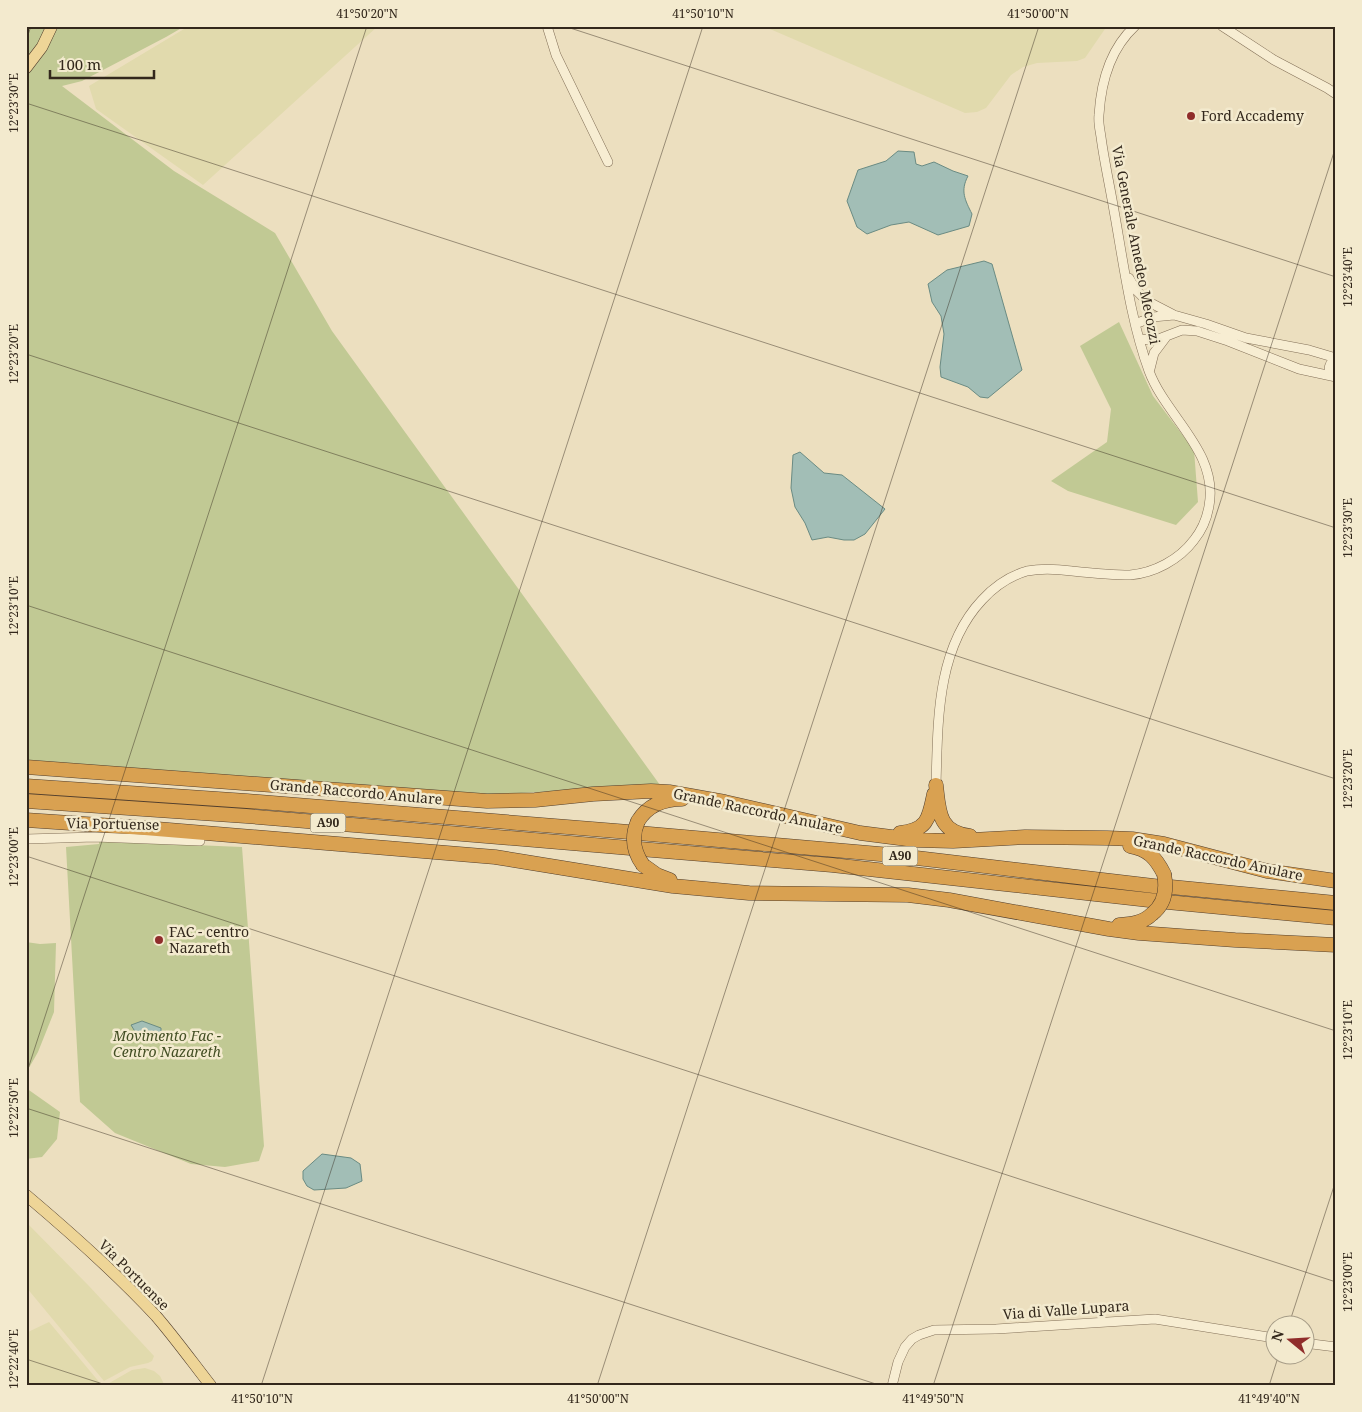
<svg xmlns="http://www.w3.org/2000/svg" width="1362" height="1412" font-family="'Noto Serif',serif">
<style>
.farmland{fill:#e1daad}
.green{fill:#c1c994}
.water{fill:#a2beb6;stroke:#6a8b83}
.lines{fill:none;stroke-linecap:round;stroke-linejoin:round}
.minor-casing{stroke:#837058;stroke-width:10}
.major-casing{stroke:#513e2d;stroke-width:12}
.highway-casing{stroke:#513e2d;stroke-width:15}
.minor{stroke:#f7edd2;stroke-width:9}
.major{stroke:#eed597;stroke-width:11}
.highway{stroke:#d9a151;stroke-width:14}
.highway-bridge-casing{stroke:#513e2d;stroke-width:15;stroke-linecap:butt}
.highway-bridge{stroke:#d9a151;stroke-width:14}
.ticks{fill:none;stroke:#33281c;stroke-width:1;stroke-opacity:0.45}
.poi-dot{fill:#902d2b;stroke:#f3eace;stroke-width:2}
.labels{text-anchor:middle;stroke-width:5;stroke-linejoin:round;paint-order:stroke}
.shield{fill:#f3eace;stroke:#6d6251;stroke-width:1}
.shield-label{font-size:12px;font-weight:bold;fill:#33281c}
.poi-label{font-size:14px;fill:#33281c;stroke:#f3eace;text-anchor:start}
.street-label{font-size:14px;fill:#33281c;stroke:#f3eace}
.park-label{font-size:14px;font-style:italic;fill:#434f24;stroke:#f3eace}
.neatline{fill:none;stroke:#33281c;stroke-width:2}
.ticks-label{font-size:12px;text-anchor:middle;fill:#33281c}
</style>
<rect width="100%" height="100%" fill="#ecdfbf"/>
<path class="farmland" d="M189,26H378L203,185L96,109L89,86Z
M763,26H1107L1085,58L1077,61L1037,63L1023,67L1011,75L986,108L977,112L965,113Z
M26,1222L89,1286L154,1356L152,1361L148,1363L130,1367L104,1381L26,1287Z
M49,1322L100,1383L93,1386H26V1333Z
M145,1368L154,1371L160,1376L165,1386H104L132,1370Z"/>
<path class="green" d="M26,26H185L166,37L82,81L62,86L174,171L275,233L332,331L660,785L485,795L26,761Z
M1119,322L1153,396L1194,450L1198,502L1176,525L1068,491L1051,481L1107,442L1111,409L1080,346Z
M99,841L242,847L264,1146L259,1161L225,1167L191,1164L115,1133L80,1102L66,847L99,844Z
M26,942L40,944L56,943L54,1012L38,1052L26,1073Z
M26,1088L60,1112L57,1139L42,1157L26,1159Z"/>
<path class="water" d="M898,151L914,152L916,164L922,166L934,162L953,171L968,176C960,191 965,200 972,214L969,226L938,235L909,222L891,225L867,234L857,227L847,201L858,170L886,161Z
M984,261L992,264L1022,370L988,398L980,397L968,387L941,377L940,367L944,334L941,316L932,302L928,284L947,270Z
M800,452L824,473L842,475L885,509L865,534L854,540H844L828,537L812,540L805,523L795,507L791,488L793,455Z
M142,1021L161,1028V1037L153,1043L139,1038L131,1025Z
M322,1154L351,1158L360,1164L362,1181L346,1188L314,1190L307,1186L303,1179V1171Z"/>
<g class="lines">
<defs>
<path id="minor" d="M547,26L556,55L608,162
M1222,26L1274,60L1327,88L1336,94
M1129,278L1136,290L1147,301L1174,315L1206,324L1246,338L1309,350L1336,358
M1135,324L1153,317L1174,315
M1140,339L1156,340L1182,330L1197,331L1228,341L1299,369L1336,377
M1150,369L1154,353L1166,337
M1332,376C1327,369 1329,363 1336,359
M936,785C938,722 936,649 982,600C994,587 1010,576 1027,571C1042,568 1057,569 1072,571C1091,573 1111,575 1130,575C1154,573 1179,560 1194,540C1202,530 1207,518 1209,506C1219,452 1166,417 1149,371C1130,319 1123,259 1113,205C1109,182 1104,160 1101,137C1100,130 1098,122 1099,115C1101,82 1110,49 1135,26
M26,839L95,837L200,841
M1304,1343L1336,1347
M892,1386L898,1362L905,1347L912,1339L919,1335L934,1330L996,1329L1155,1319L1274,1338"/>
<path id="major" d="M26,68L42,47L52,26
M26,1195C71,1233 116,1273 156,1316C175,1338 193,1363 211,1386"/>
<path id="highway" d="M26,767L487,801L535,800L593,794L651,791L669,792L725,802L860,833L915,840L953,841L1025,837L1107,838L1132,839L1164,844L1267,871L1336,881
M936,785C939,811 938,832 970,836
M26,786L247,801L629,832
M26,801L246,816L630,848
M26,820L145,828L495,857L673,886L749,893L908,895L949,900L1109,929L1139,933L1235,940L1336,945
M638,821C648,805 664,799 682,799
M638,833L891,855L1162,887
M900,833C928,830 929,818 934,794
M1130,846C1148,849 1156,858 1164,874
M640,849L832,865L1158,901
M643,865L657,875L670,880
M1171,887L1336,903
M1167,902L1336,918
M1119,925C1131,924 1143,923 1152,914"/>
</defs>
<use href="#minor" class="minor-casing"/>
<use href="#major" class="major-casing"/>
<use href="#highway" class="highway-casing"/>
<use href="#minor" class="minor"/>
<use href="#major" class="major"/>
<use href="#highway" class="highway"/>
<defs>
<path id="highway-bridge" d="M638,821C631,837 633,851 643,865
M1152,914C1165,904 1167,889 1164,874"/>
</defs>
<use href="#highway-bridge" class="highway-bridge-casing"/>
<use href="#highway-bridge" class="highway-bridge"/>
</g>
<path class="ticks" d="M564,26L1336,277M26,41L31,26M26,103L1336,528M26,354L1336,779M26,605L1336,1031M26,856L1336,1282M26,1075L367,26M26,1108L882,1386M1289,1324L1336,1180M26,1359L109,1386M261,1386L703,26M597,1386L1039,26M933,1386L1336,146M1269,1386L1279,1354"/>
<g class="poi-dot">
<circle cx="1191" cy="116" r="5"/>
<circle cx="159" cy="940" r="5"/>
</g>
<g class="labels">
<g class="shield">
<rect x="310.5" y="813.5" width="35" height="19" rx="4"/>
<rect x="882.5" y="846.5" width="35" height="19" rx="4"/>
</g>
<g class="shield-label">
<text x="328" y="827">A90</text>
<text x="900" y="860">A90</text>
</g>
<g class="poi-label">
<text x="1201" y="121">Ford Accademy</text>
<text x="169" y="937">FAC - centro<tspan x="169" dy="16">Nazareth</tspan></text>
</g>
<g class="street-label">
<text transform="translate(1136 245) rotate(79)" y="5">Via Generale Amedeo Mecozzi</text>
<text transform="translate(356 792) rotate(5)" y="5">Grande Raccordo Anulare</text>
<text transform="translate(758 811) rotate(12)" y="5">Grande Raccordo Anulare</text>
<text transform="translate(113 824) rotate(1)" y="5">Via Portuense</text>
<text transform="translate(1218 858) rotate(12)" y="5">Grande Raccordo Anulare</text>
<text transform="translate(134 1275) rotate(45)" y="5">Via Portuense</text>
<text transform="translate(1066 1310) rotate(-4)" y="5">Via di Valle Lupara</text>
</g>
<g class="park-label">
<text x="167" y="1041">Movimento Fac -<tspan x="167" dy="16">Centro Nazareth</tspan></text>
</g>
</g>
<rect width="1362" height="1412" fill="none" stroke="#f3eace" stroke-width="55"/>
<g transform="translate(1290 1340) rotate(288)"><circle r="24" fill="#f3eace" stroke="#a69c87"/>
<path d="M0-4L9 19L0 12L-9 19Z" fill="#902d2b"/>
<text y="-8" font-size="14" font-weight="bold" text-anchor="middle" fill="#33281c">N</text>
</g>
<path d="M50 70v8h104v-8" fill="none" stroke="#33281c" stroke-width="2.5"/>
<text x="58" y="70" font-size="15" fill="#33281c" stroke="#f3eace" stroke-width="4" paint-order="stroke">100 m</text>
<rect x="28" y="28" width="1306" height="1356" class="neatline"/>
<g class="ticks-label">
<text x="367" y="18">41°50'20"N</text>
<text x="703" y="18">41°50'10"N</text>
<text x="1038" y="18">41°50'00"N</text>
<text transform="translate(14 103) rotate(-90)" y="4">12°23'30"E</text>
<text transform="translate(1348 277) rotate(-90)" y="4">12°23'40"E</text>
<text transform="translate(14 354) rotate(-90)" y="4">12°23'20"E</text>
<text transform="translate(1348 528) rotate(-90)" y="4">12°23'30"E</text>
<text transform="translate(14 606) rotate(-90)" y="4">12°23'10"E</text>
<text transform="translate(1348 779) rotate(-90)" y="4">12°23'20"E</text>
<text transform="translate(14 857) rotate(-90)" y="4">12°23'00"E</text>
<text transform="translate(1348 1030) rotate(-90)" y="4">12°23'10"E</text>
<text transform="translate(14 1108) rotate(-90)" y="4">12°22'50"E</text>
<text transform="translate(1348 1282) rotate(-90)" y="4">12°23'00"E</text>
<text transform="translate(14 1359) rotate(-90)" y="4">12°22'40"E</text>
<text x="262" y="1403">41°50'10"N</text>
<text x="598" y="1403">41°50'00"N</text>
<text x="933" y="1403">41°49'50"N</text>
<text x="1269" y="1403">41°49'40"N</text>
</g>
</svg>
